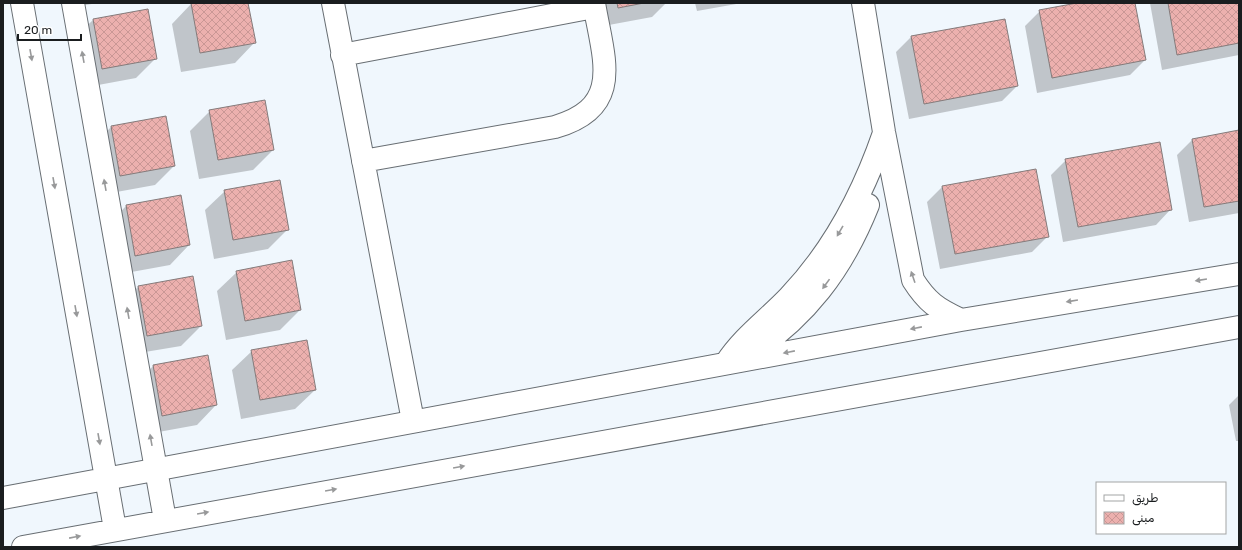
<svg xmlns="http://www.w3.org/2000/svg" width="1242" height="550" font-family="Rubik,'Noto Naskh Arabic',sans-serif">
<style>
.shadow{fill:#0003}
.building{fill:url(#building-cross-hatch);stroke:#847b7b}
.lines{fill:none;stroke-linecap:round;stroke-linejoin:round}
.minor-casing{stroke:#686e73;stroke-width:24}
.minor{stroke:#fff;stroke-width:22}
.oneway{fill:#98999a}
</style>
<defs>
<pattern id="building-cross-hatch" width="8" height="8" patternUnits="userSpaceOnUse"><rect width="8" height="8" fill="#ecb0ae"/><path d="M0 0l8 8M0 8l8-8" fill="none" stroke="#ca9795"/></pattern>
</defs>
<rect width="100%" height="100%" fill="#f0f7fd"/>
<path class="shadow" d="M66,3H98L67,8Z
M197,3H247L254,43L235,63L181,72L172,24L191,4Z
M594,3H666L652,17L598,27Z
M695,3H742L697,11Z
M1083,3H1134L1145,60L1130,75L1037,93L1025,26L1040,11Z
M1150,3H1239V55L1162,70Z
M147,10L156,58L136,78L82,88L73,39L93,20Z
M911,37L1017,86L1002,101L909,119L896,52Z
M210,111L273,150L253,170L199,179L190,131Z
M111,127L174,166L155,185L100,195L92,147Z
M1239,131V213L1189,222L1177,155L1192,140Z
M1066,160L1171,209L1156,225L1063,242L1051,175Z
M942,187L1048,236L1032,252L940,269L927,202Z
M225,191L288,229L268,249L214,259L205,210Z
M126,206L189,245L170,265L115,275L107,226Z
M237,272L300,310L280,330L226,340L217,291Z
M192,277L201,326L181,346L127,355L118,307L138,287Z
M252,351L315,390L295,409L241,419L232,370Z
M153,366L216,405L197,425L142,435L134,386Z
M1239,395V441H1236L1229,405Z"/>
<path class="building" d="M191,3H248L256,43L200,53Z
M617,3H644L618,8Z
M1077,3H1135L1146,60L1052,78L1039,10Z
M1168,3H1239V43L1177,55Z
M148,9L157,59L102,69L93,19Z
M1005,19L1018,86L924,104L911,36Z
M265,100L274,150L218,160L209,110Z
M166,116L175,166L120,176L111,126Z
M1239,130V201L1204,207L1192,139Z
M1160,142L1172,210L1078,227L1065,159Z
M1036,169L1049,237L955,254L942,186Z
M280,180L289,230L233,240L224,190Z
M181,195L190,245L135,256L126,205Z
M292,260L301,310L245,321L236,271Z
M193,276L202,326L147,336L138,286Z
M307,340L316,390L260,400L251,350Z
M208,355L217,405L162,416L153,365Z"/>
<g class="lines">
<defs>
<path id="minor" d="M22,3L115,529
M73,3L165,520
M333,3L413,421
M863,3L884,132L913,280C927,302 937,309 961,320
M342,55L594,7
M363,161L555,127C625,107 603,58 594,3
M747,356C806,317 842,270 868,205
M726,363C743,337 767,320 789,297C834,250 863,194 884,133
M3,498L961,320L1239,274
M23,547L1239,327"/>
</defs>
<use href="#minor" class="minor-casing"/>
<use href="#minor" class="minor"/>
</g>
<defs><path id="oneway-solid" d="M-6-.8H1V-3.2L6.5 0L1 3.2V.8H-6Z"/></defs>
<g class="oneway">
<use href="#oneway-solid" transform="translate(31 55) rotate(80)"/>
<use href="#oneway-solid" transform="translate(83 57) rotate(-100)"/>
<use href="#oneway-solid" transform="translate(54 183) rotate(80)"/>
<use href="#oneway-solid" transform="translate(105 185) rotate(-100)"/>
<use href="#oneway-solid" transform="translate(840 231) rotate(120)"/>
<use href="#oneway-solid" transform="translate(913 277) rotate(-109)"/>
<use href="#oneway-solid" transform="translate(1201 280) rotate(171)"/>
<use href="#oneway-solid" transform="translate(826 284) rotate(126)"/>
<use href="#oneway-solid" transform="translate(1072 301) rotate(171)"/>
<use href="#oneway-solid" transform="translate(76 311) rotate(80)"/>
<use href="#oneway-solid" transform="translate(128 313) rotate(-100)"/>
<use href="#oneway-solid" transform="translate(916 328) rotate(169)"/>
<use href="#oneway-solid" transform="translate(789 352) rotate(169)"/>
<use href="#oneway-solid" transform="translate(99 439) rotate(80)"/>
<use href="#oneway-solid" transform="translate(151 440) rotate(-100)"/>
<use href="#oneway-solid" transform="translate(459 467) rotate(-10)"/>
<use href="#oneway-solid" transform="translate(331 490) rotate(-10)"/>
<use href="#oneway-solid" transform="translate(203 513) rotate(-10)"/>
<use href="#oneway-solid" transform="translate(75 537) rotate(-11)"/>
</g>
<rect width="1242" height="550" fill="none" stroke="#1a1d1f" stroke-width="8"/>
<rect x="1096" y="482" width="130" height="52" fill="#ffffff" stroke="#a3a5a5"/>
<rect x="1104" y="495" width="20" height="6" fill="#ffffff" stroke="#a3a5a5"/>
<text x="1132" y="502" font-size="12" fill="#1a1d1f">طريق</text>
<rect x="1104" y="512" width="20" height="12" fill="url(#building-cross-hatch)" stroke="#a3a5a5"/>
<text x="1132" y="522" font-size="12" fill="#1a1d1f">مبنى</text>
<path d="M18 34v6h63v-6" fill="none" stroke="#1a1d1f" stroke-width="2"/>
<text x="24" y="34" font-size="12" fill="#1a1d1f" stroke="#ffffff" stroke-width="3" paint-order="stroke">20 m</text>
</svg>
